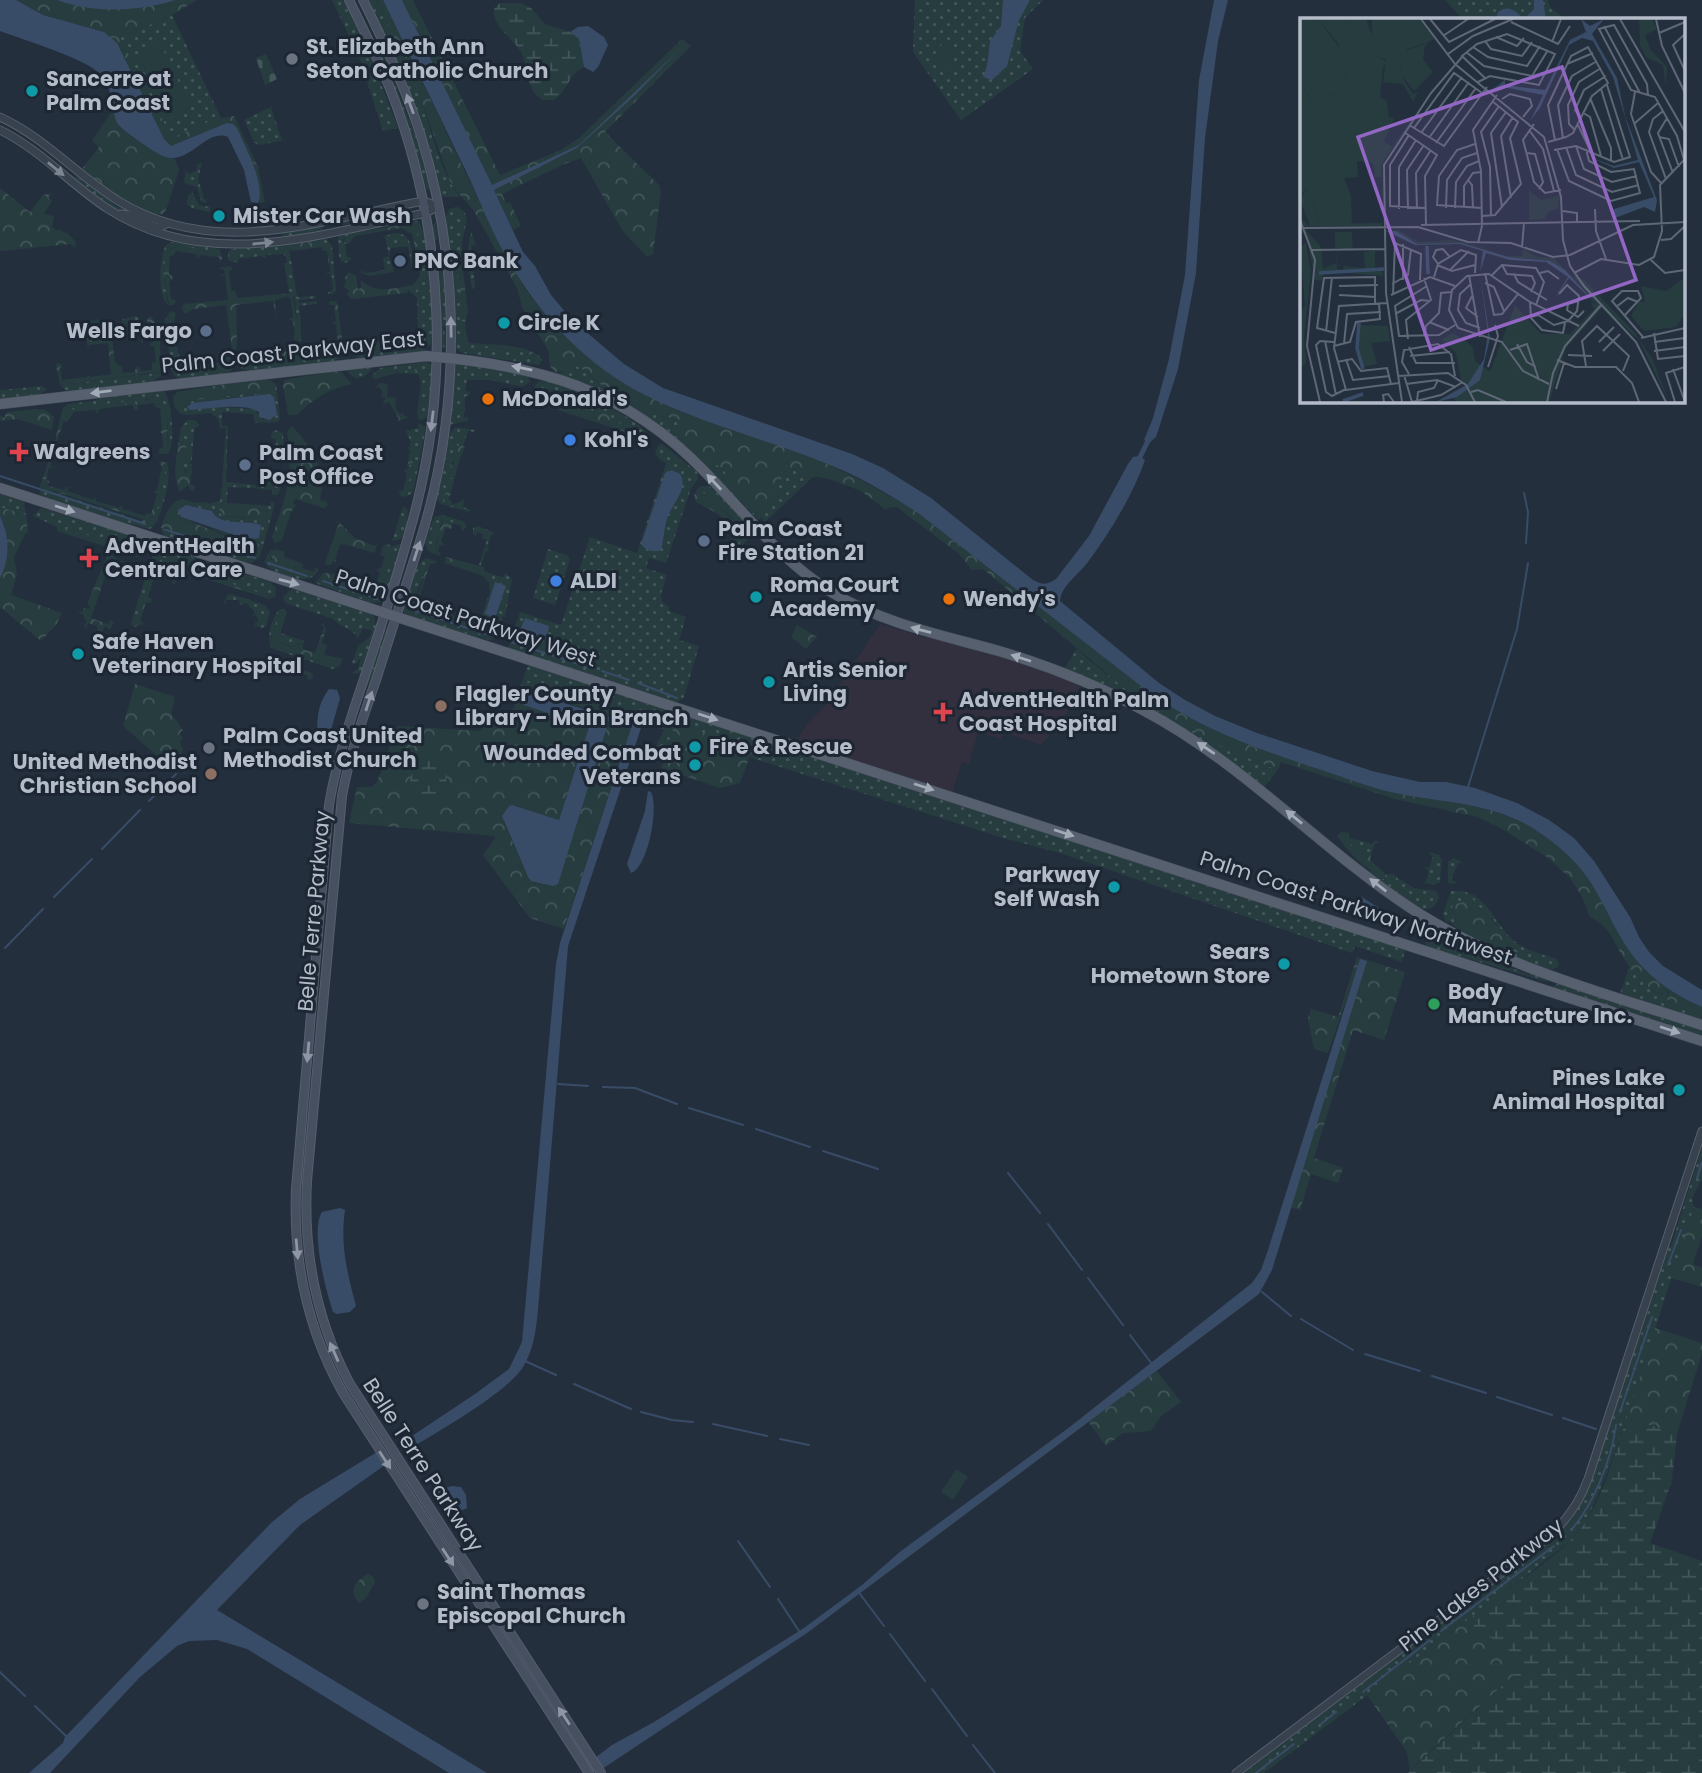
<svg xmlns="http://www.w3.org/2000/svg" width="1702" height="1773" font-family="Poppins,sans-serif">
<style>
.medical{fill:#32303f}
.grass{fill:url(#grass-dots);fill-rule:evenodd}
.forest{fill:url(#forest-crowns);fill-rule:evenodd}
.wetland{fill:url(#wetland-marsh)}
.cemetery{fill:url(#cemetery-stones)}
.pitch{fill:#263c3f}
.water{fill:#394c67}
.lines{fill:none;stroke-linecap:round;stroke-linejoin:round}
.stream{stroke:#394c67;stroke-width:2}
.canal{stroke:#394c67;stroke-width:5}
.tertiary-casing{stroke:#565f6c;stroke-width:9}
.secondary-casing{stroke:#565f6c;stroke-width:10}
.primary-casing{stroke:#414a57;stroke-width:11}
.tertiary{stroke:#38414e;stroke-width:7}
.secondary{stroke:#465061;stroke-width:8}
.primary{stroke:#56606e;stroke-width:10}
.oneway{fill:#8e96a5}
.oneway2{fill:#7c8592}
.oneway3{fill:#a1aab7}
.worship-dot{fill:#6b7280;stroke:#1d2633;stroke-width:2.5}
.culture-dot{fill:#0f9aa8;stroke:#1d2633;stroke-width:2.5}
.service-dot{fill:#5c6f8a;stroke:#1d2633;stroke-width:2.5}
.food-dot{fill:#e8710a;stroke:#1d2633;stroke-width:2.5}
.shop-dot{fill:#3f7fe0;stroke:#1d2633;stroke-width:2.5}
.health-dot{fill:#e0444e;stroke:#1d2633;stroke-width:2.5}
.education-dot{fill:#8d6e63;stroke:#1d2633;stroke-width:2.5}
.leisure-dot{fill:#2e9e5b;stroke:#1d2633;stroke-width:2.5}
.labels{text-anchor:middle;stroke-width:6;stroke-linejoin:round;paint-order:stroke}
.poi-label{font-size:21px;font-weight:bold;fill:#b4bcc9;stroke:#1d2633;text-anchor:start}
.street-label{font-size:21px;fill:#b4bcc9;stroke:#1d2633}
.inset-river{fill:none;stroke:#394c67;stroke-width:3.5}
.inset-road{fill:none;stroke:#5e6776;stroke-width:2}
.view{fill:#9266c3;fill-opacity:0.15;stroke:#9266c3;stroke-width:3.5}
.inset-edge{fill:none;stroke:#b4bcc9;stroke-width:3.5}
</style>
<defs>
<pattern id="grass-dots" width="8" height="8" patternUnits="userSpaceOnUse" patternTransform="scale(1.75)"><rect width="8" height="8" fill="#263c3f"/><path d="M2 2h.1M6 6h.1" fill="none" stroke="#435659" stroke-width="1.8" stroke-linecap="round"/></pattern>
<pattern id="forest-crowns" width="20" height="18" patternUnits="userSpaceOnUse" patternTransform="scale(1.75)"><rect width="20" height="18" fill="#263c3f"/><path d="M2 6a3 3 0 1 1 6 0M12 15a3 3 0 1 1 6 0" fill="none" stroke="#435659"/></pattern>
<pattern id="wetland-marsh" width="20" height="14" patternUnits="userSpaceOnUse" patternTransform="scale(1.75)"><rect width="20" height="14" fill="#263c3f"/><path d="M1 5h8M5 5V1M11 12h8M15 12V8" fill="none" stroke="#435659"/></pattern>
<pattern id="cemetery-stones" width="16" height="16" patternUnits="userSpaceOnUse" patternTransform="scale(1.75)"><rect width="16" height="16" fill="#263c3f"/><path d="M2 7V4a2 2 0 0 1 4 0v3zM10 15v-3a2 2 0 0 1 4 0v3z" fill="#435659"/></pattern>
</defs>
<rect width="100%" height="100%" fill="#242f3e"/>
<path class="medical" d="M880,624L926,638L928,636L1005,656L1070,680L1080,687L1064,718L1041,745L1003,732L1001,739L978,732L969,764L962,762L952,793L796,741L807,724L827,704Z"/>
<path class="grass" d="M332,0H343L370,55L398,128L383,131L359,57Z
M368,0H376C390,30 406,59 418,90C431,125 437,167 460,197H443L439,191Z
M915,0H1043L1025,18L1020,51L1033,69L961,120L913,52Z
M1445,0H1548L1550,7L1565,19H1463Z
M172,15L222,120L218,119L175,137L169,135L120,38Z
M382,52L419,144L430,181L429,189L427,190L410,130L405,123L378,53Z
M275,105L271,108L282,140H286L258,145L254,142L244,120Z
M202,163L198,179L205,201L209,198L205,203L201,201L197,187L185,183L184,179L186,172L189,174L197,170V164Z
M76,176L116,206L159,225L113,208L74,178Z
M193,193L199,205L210,207V212L192,208L187,204L188,195Z
M409,207L412,209L410,213L341,225L342,223L389,214Z
M456,207L463,210L467,218L462,243V262H457L464,342L513,351L517,350L542,359L539,365L463,353L455,348L446,216L449,209Z
M410,219L419,222C430,238 434,323 431,344L423,351L359,358L352,354L356,349L418,341L414,337L417,335L423,338L424,330H418L417,298L413,294L421,284L416,227C395,219 363,230 343,239L347,261L351,260L345,263L341,261L339,256L338,237L340,235Z
M435,222L438,239L436,240V252H440C443,275 446,300 448,323L443,327L446,337L444,348L440,347V310L431,228Z
M320,225L323,226L322,230L286,237L281,235L287,231Z
M473,227L471,232L476,245L471,246L475,288L472,289C468,267 465,245 473,227Z
M396,233C413,234 412,252 414,265L412,269L408,246L391,248L389,256L385,237H381Z
M325,237L332,246L336,290L334,294L328,249L324,245L317,247L313,241L289,247L297,297L316,296V298L299,300V303L317,301V304L299,306L301,323L297,322L295,300L290,291L289,292L284,263H287L286,257L283,254L266,255V259L261,256L239,259L238,263L228,260V253L231,249L265,247Z
M174,241L219,249L222,256L206,251L205,253L177,246L171,249L163,272L168,305C157,294 159,259 166,245Z
M389,256L394,272L369,276L361,273L362,270L365,273L385,270L383,258Z
M168,314L179,369L233,364L232,370L227,373L183,379L174,376L171,368L165,320Z
M136,316L141,321L143,348L140,334H123L122,329L127,327L121,322L123,319Z
M343,348L342,356L334,361L250,371L241,368L239,357L246,361L257,357L270,359L331,352Z
M426,362L432,365L433,372L427,417L422,420H419L423,372L420,369L373,374L380,368Z
M457,362L474,363L528,376L530,382L522,387L491,380H467L465,391L470,392V394L465,397L464,417L468,418V421L448,425L453,364Z
M573,364C585,369 593,380 604,387C626,403 653,417 680,420V425L697,451L722,468L751,509L757,513C778,501 774,482 782,464L805,475H815L765,522L761,518L758,520L739,499L731,495L694,456L586,386L554,372L562,373L568,365Z
M161,366V376L151,382L72,392L65,390L60,385L157,373Z
M374,366C365,378 356,385 346,369Z
M539,381C559,380 648,421 651,440C638,432 615,426 606,413H593L586,402L558,395L554,390L546,389L533,402L529,401L534,387Z
M276,384L280,418L278,422L256,423L254,420L253,414L222,412V426H228L226,482L256,485L255,488L228,487L227,500L222,503V516L244,518L262,505L270,506L271,501L275,503L263,547L258,544L243,543L208,527L249,540L261,525C245,519 221,528 212,511L195,507L196,503L209,502L208,504L220,501L222,494L220,491L223,486L222,484L226,428L220,429L218,419L211,413L187,415L179,413L187,401L268,391ZM257,395L274,398L277,414L263,420L254,409L221,407L190,410L187,406L192,403Z
M42,386L47,389L39,395L0,400V390Z
M163,390C172,399 176,444 168,454C168,438 173,396 143,399C138,399 132,403 127,404L124,402L107,404L106,406L70,410L61,415L63,408L68,404L93,401L107,396Z
M188,420H195L199,425L194,429L192,460L189,463L192,464L191,476H189L183,466L188,452L182,443L178,445L181,427Z
M418,423L426,427L413,493L405,497L412,469L409,466L412,445L406,431L418,428Z
M456,427L475,430L474,432L468,431L466,438L462,434L455,461L452,462L450,468L453,478C445,487 447,495 450,505L460,502L464,498L463,507L471,510L469,512L441,504L437,499L450,433Z
M275,430L283,433L284,454L279,461L269,457L270,450H275L276,439L271,438L272,432Z
M662,444L697,472L698,479L691,488L666,563L649,558L646,568L667,575L661,594L662,601L669,607V611L686,617L679,640L699,646L684,697L678,702L671,703L508,649L520,612L561,625L590,537L637,553L666,463L660,460L655,453L658,446Z
M167,463C173,475 161,523 150,529L85,512L42,497L39,492L45,485L53,487L51,490L54,492L142,521L155,516Z
M258,474L265,475V480L278,483L281,487L278,495H272V490L257,489Z
M702,486C708,486 708,485 713,489C721,496 749,525 752,533L743,545L735,548C748,531 733,517 719,507L718,503L697,489Z
M0,493L24,502L26,515L0,507Z
M403,506L407,509C409,519 406,530 401,539L392,541Z
M41,508L142,539L147,544V552L139,557L141,554L132,552L124,546L99,541L63,527L60,532L57,531V527L33,516Z
M442,515L463,521L467,526L462,532L461,526L441,518C443,530 433,542 436,555L427,550L425,543L434,517Z
M478,526L495,533L491,535L487,548L490,550L486,551L481,566L479,565L487,540L482,538L483,534L477,532L476,536L473,534V528Z
M161,528L259,558L251,563L215,554L164,537Z
M403,543L387,595L382,602L372,603L315,583L320,577L376,597L381,594L394,546Z
M162,547L270,582L276,588L275,597L269,599L270,596C263,593 255,592 248,590C233,585 222,578 206,576L205,574C199,574 195,570 188,568C179,565 167,562 157,561V563L152,558C153,551 156,549 162,547Z
M548,549L567,555L570,559L555,605L533,598Z
M270,551L271,560L288,566L289,563L296,565L295,568L313,574L315,568L318,569C313,590 270,573 264,562Z
M426,558L436,561V563L428,564L418,590L413,612L495,639L489,640C475,636 406,620 403,610C400,604 406,591 409,585C414,576 417,562 426,558Z
M151,570L173,575L176,578L157,572L153,574L136,624L137,626L134,627L131,624L132,619L146,576Z
M506,573L512,579L505,617L502,616L503,620L500,621L482,615L490,592L489,583L492,574L503,577Z
M291,589L368,612L374,616L376,627L362,671L357,674L352,673L358,669L361,657L356,664L352,663L359,643V645L369,638L372,631L363,628L358,638C353,628 340,628 333,619L285,603L283,597Z
M231,594L265,605L270,612L266,626L262,628L255,626V622H259L256,615L252,616L255,612L246,603L240,605L239,600H226L227,603H224L227,595Z
M280,609L271,638L274,646L339,667L332,669L271,648C266,637 272,617 280,609Z
M385,626L389,629L370,688L367,680Z
M280,633L304,641L303,643C291,647 291,648 278,641Z
M1077,648C1086,659 1098,667 1109,676C1160,716 1218,747 1278,770L1263,788L1244,773L1064,670Z
M529,662L1406,947L1402,962L1355,946L1352,953L1060,853L1000,837L749,757L752,750L672,732L664,757L649,760L664,730L652,726V720C618,700 561,689 522,682Z
M1343,832L1349,833V838L1373,844L1375,840L1380,843L1375,842L1372,853L1358,850L1346,840L1345,833Z
M1430,852L1439,855L1442,860L1440,882L1435,885L1421,882H1426L1429,871L1424,867L1429,868L1433,856L1429,854Z
M1454,858L1463,863H1458L1451,880L1456,882L1455,884L1448,883V862Z
M1396,877L1414,888L1436,891L1439,897C1430,928 1391,891 1377,880L1384,879L1386,882L1395,884Z
M1451,891C1486,888 1491,920 1512,939C1524,951 1542,954 1557,959L1559,966L1553,969H1546L1479,942L1511,954H1517L1518,949L1508,947C1503,927 1483,904 1464,900L1461,903L1452,905L1459,931L1450,921L1446,923L1443,913Z
M1436,932L1479,955L1529,975L1531,972L1548,978L1547,982L1459,956L1448,955L1427,947L1425,941L1428,935Z
M1630,966L1648,987L1659,995L1668,990L1667,1000L1675,1006L1701,1015L1702,1022L1620,993Z
M1560,982L1702,1028V1035L1552,987Z
M1702,1147V1179L1692,1198L1694,1207L1627,1418L1606,1476L1587,1520L1571,1540L1527,1575L1264,1773H1244L1553,1538L1584,1497L1636,1343L1641,1334L1668,1245L1671,1246Z"/>
<path class="forest" d="M16,0H57L137,8L176,0H197L172,15L120,38L171,136L175,137L212,120L234,116L258,167L265,202L258,203C266,185 245,146 237,128L233,124L171,146L164,139L104,32L43,15Z
M376,0H383L503,251L528,293L555,327L586,356L614,377C715,418 826,454 918,513L1146,690C1200,730 1261,750 1324,771C1346,778 1368,787 1390,792C1439,803 1490,801 1534,829C1556,843 1577,861 1591,883C1607,908 1618,938 1637,961C1655,982 1677,996 1702,1007V1016L1675,1006L1667,1000L1669,992L1667,990L1659,995C1645,985 1633,973 1624,959C1612,939 1611,928 1590,917L1581,895L1570,878L1547,857L1499,827L1477,817L1395,799L1281,762L1278,770L1226,749L1164,715L1124,688L983,569L972,570L958,553L898,508L893,507L885,509L861,491L829,479L805,475L782,464C781,467 782,471 782,475C781,488 768,507 757,513L751,509L722,468L703,457L682,439L678,429L680,420L647,413L606,389L580,367L568,365L565,371L554,372L550,366L548,350L522,307L517,288L474,211L455,189L449,179L418,90Z
M402,0H413L500,175L561,150L579,138L682,39L691,46L605,132L660,186L661,191L653,254L647,257L622,230L581,158L562,165L502,194L506,203L510,202L521,226L513,230L494,190L577,148L612,116L579,145L492,186Z
M113,109C115,115 116,122 119,126C128,137 161,156 175,159L179,170L166,210L163,214C141,219 98,183 81,170L99,147L92,141Z
M0,188L30,212L43,195L52,193L48,198L52,201L44,214L54,216L52,227L57,231L59,229L64,233L66,232L76,242L75,248L71,244L0,251Z
M411,223L416,227L420,256H417L412,234L401,228L355,236L349,243L345,244L347,257H350L351,260L343,261L345,237L354,233Z
M318,241V246L324,245L328,249L333,295L327,293L332,290L330,274H325L330,272L327,251H323L322,247L291,251L289,247L290,245Z
M177,246L199,249L205,253L206,251L222,256V260L219,261V257L200,255L198,259L196,254L176,251L174,255L170,256L169,274L173,277V280L169,281L171,299L176,300L174,305H169L163,272L166,253Z
M418,262H421L423,282L413,294L408,290L407,293L352,299L346,294L349,291L344,287L346,281L344,279L349,272L356,276L358,289L361,288V280C376,295 394,288 413,285L420,276Z
M456,262H462L468,313C463,320 466,335 469,343C490,345 528,343 542,359L517,350L513,351L464,342Z
M230,266L233,269L229,271L231,291H235L237,298L292,293L297,321L301,323V342L294,340V336L291,337L295,335L293,321L289,319L293,317L291,299L286,297L275,300L276,319L273,301L236,305L237,347L235,350L232,349L226,305L194,309L185,314L183,312L182,306L185,304L228,300L225,276L220,275L225,274L224,270L219,268Z
M330,301H336L338,306L343,348L331,352L270,359L258,357L257,360L246,361L239,357L243,351L245,355L266,353V349L270,348L271,352L293,350L295,345L304,350L312,347L313,351L334,349L333,345L338,343L336,324H331L336,321L334,305H329Z
M172,311L176,313C170,332 178,348 182,367L201,365L202,360L204,364L224,362L225,357H230L233,364L179,369L174,360L168,314Z
M150,316C162,325 160,352 161,366L159,372L60,385L56,366L58,362L62,365L60,368L62,380L87,377L88,375L91,377L111,374L108,343L89,345L88,349L86,336L88,335V339L108,337L107,327H100L99,323L87,324L86,329V324L89,321L107,319L110,322L115,362L122,367L123,373L135,372L136,367L140,368V371L152,370V363L156,362L154,346H150V343L154,342L152,326H148L147,320Z
M414,337L418,344L356,349L353,354L350,352L352,347L357,344Z
M420,369L423,372L419,420L417,415L421,382L418,374L397,373L375,379L372,377L373,374Z
M334,371L341,372L352,384C331,388 312,399 297,415L288,414L283,385L285,380Z
M269,380L276,384L268,391L187,401L184,405L183,411L179,413L174,406L173,397L177,392L243,381Z
M379,383L388,384L387,397L396,398L395,407L400,414L403,413L404,416L408,417L409,413V417L396,422L399,419L389,402L384,404L383,402L386,398L380,396L383,393L379,387L376,388Z
M546,389C560,392 572,400 587,402L592,412L606,413C617,423 631,428 645,438L647,436L651,442L647,444L635,435L533,402L536,396L540,397Z
M141,396L147,400L154,398L165,410L167,417L168,454H159V449L163,448L162,433L158,432L162,430L160,408L155,407L154,403L138,405V409L134,410L133,405L99,409L98,414L95,410L74,412L67,422L64,421L57,441H55L61,415L70,410L104,406L106,404L124,402L127,404L137,401V397Z
M35,409C46,410 46,409 54,417L52,430L18,419L0,421V415L5,418V414L8,412Z
M292,426C309,443 328,474 320,498L323,502L325,499L328,505L324,508L295,499L293,503L296,505L291,512L282,540L275,543L272,537C286,494 294,477 287,431Z
M462,434L466,438L463,446L465,447L460,458L449,499L452,502L451,505L445,503L443,496L446,493L449,479H453L450,468L455,461L453,451L460,446L456,441Z
M184,442L188,452L183,466L185,472L191,476L190,484L195,486L193,492L188,485L180,492C172,479 176,459 178,445Z
M410,443L415,445L413,462L409,466L412,468L405,497L400,495L399,490L403,491L407,473L404,472V470H407L410,450L407,448L410,447Z
M55,448L59,453L54,454L50,466L54,468H49L46,480L49,481L48,485L39,489L52,451Z
M161,461L167,463L157,512L155,516L145,520L51,490L53,487L64,490L66,487H68L67,491L93,500L95,497L96,501L119,508L122,505V509L145,516L147,513L151,514L157,494L153,492L157,490L162,466L159,463Z
M697,489L717,501L719,507L740,526V541L735,548L728,545L727,542H732L734,534L730,532L731,528C721,513 710,510 696,502L694,496Z
M182,499L196,503L195,507L186,505L180,517L243,543L258,544L263,547L259,558L161,528C165,516 169,502 182,499Z
M227,500V503L262,505L268,511L265,518L222,516L219,511L220,505Z
M0,507L26,515L28,532L25,534L14,557L17,574L11,595L62,613L56,625L41,641L0,607V578L5,526L0,516Z
M442,517L453,524L451,529L446,528L441,541L445,545L439,546L438,552L441,553L438,556L435,551L438,538L434,536L442,526Z
M340,520V523L355,538L375,546L377,543L375,553L343,544L340,545L335,559L336,562L333,561L331,565H326L325,562Z
M63,527L91,536L99,541H108L124,546L132,552H140L141,556L138,557L60,532Z
M387,544L394,546L381,594L375,597L320,577L324,573L343,575V580L355,584L358,580L361,581L360,585L369,588L370,585L375,587L380,573L376,570L381,568L385,557L380,555L383,546Z
M276,549L285,552L284,557L303,564L302,568L314,572L313,574L298,570L295,565L289,563L288,566L273,562L270,551Z
M112,555L118,560L135,565L137,568L135,571L132,569L133,566L111,559L91,618L108,624L110,620L114,622L110,630L105,626L102,632H98L97,626L88,623L86,628L84,627L87,620L84,619V615L77,612H82L84,608L89,609L90,606L87,604L107,556Z
M446,557L484,567V571L492,574L489,583L483,576L445,563Z
M158,559C173,561 191,574 206,574V576L226,579L233,585L238,584L250,590L268,595L269,599L162,565L157,563Z
M428,563L430,565L419,598L425,600L424,606L444,613L448,610L449,614L467,620L471,617L470,621L477,624L481,621L482,625L491,628L493,624L497,626L500,631L496,638L411,611V605C420,598 423,575 428,563Z
M157,572L176,578L175,584L172,583L173,579L160,575L159,579L154,578L148,597L152,599L151,603L146,602L140,621L144,624L137,626C135,614 149,590 153,574Z
M280,609H284L287,612L278,641C290,649 292,647 303,643V649L315,653L324,627L321,625L323,623L326,630L322,643L327,645L324,655L343,659L339,667L274,646L271,638Z
M797,625L817,637L806,649L791,637Z
M266,658L312,673L313,678L307,680L308,676L294,671L291,675L289,674V670L270,664L268,668L265,664Z
M522,682C561,689 618,700 652,720V726L634,719L564,929L530,918L483,855L495,838L494,836L349,823L357,787H371L377,782L397,726L480,731L495,718L514,708ZM524,691L605,714L592,773L572,839L528,877L504,822L512,805L559,820L589,731V726L586,724L524,705Z
M135,684L175,697L171,713L183,730L179,734L183,738L180,742L183,750L180,760L188,766L185,774L176,765L156,755L123,726Z
M675,723L752,750L740,783L720,788L661,768Z
M1341,832L1345,833L1346,840L1358,850L1372,853L1370,859C1375,866 1381,868 1386,875L1393,874L1396,877L1395,885L1386,882L1384,879L1377,880L1369,874L1371,871C1356,860 1346,849 1337,836Z
M1463,896L1472,898L1480,909L1487,908L1492,920L1509,940L1508,947L1518,949L1517,954C1501,954 1473,938 1459,931L1452,904L1461,903Z
M1357,957L1405,972L1384,1040L1353,1030L1314,1158L1343,1168L1338,1183L1311,1174L1300,1210L1290,1207L1366,961L1360,960L1328,1053L1314,1049L1308,1019L1311,1009L1338,1017Z
M1694,1207L1702,1209V1236L1693,1264L1702,1268V1287L1671,1278Z
M1655,1328L1702,1343V1353L1677,1434L1627,1418Z
M1157,1371L1181,1402L1161,1416L1151,1431L1123,1433L1106,1446L1088,1421Z
M368,1574L373,1577L375,1582L366,1598L359,1603C348,1591 355,1581 368,1574Z
M1474,1615L1475,1632C1480,1637 1484,1636 1491,1638C1506,1644 1519,1657 1516,1673L1410,1770L1407,1752L1367,1695Z"/>
<path class="wetland" d="M500,3H521L531,8L545,24L570,32L579,39L584,67C570,72 567,92 554,100H543C524,89 530,69 521,52C514,40 493,27 494,11C494,7 497,6 500,3Z
M424,759C448,760 449,779 443,797L427,807C407,797 404,772 424,759Z
M1627,1418L1677,1434L1672,1481L1650,1543L1702,1561V1773H1408L1516,1673C1519,1657 1506,1644 1490,1638C1484,1636 1480,1637 1474,1632V1615C1507,1587 1566,1556 1588,1518C1606,1488 1615,1451 1627,1418Z"/>
<path class="cemetery" d="M266,54L277,79L265,85L256,58Z"/>
<path class="pitch" d="M160,43L191,108L169,118L138,54Z
M947,43L954,62L949,68L940,69L935,63L934,56L942,44Z
M956,1469L968,1477L953,1500L941,1492Z"/>
<path class="water" d="M0,0H16L43,15L104,32L117,43L164,139L171,146L227,123L233,124L237,128C245,146 266,185 258,203L251,202L244,170L228,137C206,128 190,165 165,157C155,153 122,131 117,123C111,109 112,89 103,77C90,59 23,40 0,31Z
M57,0H176C140,11 93,14 57,0Z
M383,0H402L492,185L579,145L681,48L634,96L577,148L494,190L523,252L535,266L551,295L572,320L624,364L663,388L852,454L883,468L931,498L1033,580C1042,585 1047,585 1056,579L1089,536L1128,464L1133,457L1139,456L1145,460C1133,495 1110,532 1088,562C1079,574 1061,586 1060,601L1159,683L1185,700L1215,716L1257,733L1372,771L1420,782H1446L1475,788L1517,803L1549,820L1574,838L1594,861L1630,917L1639,937L1649,952L1663,966L1702,990V1007C1677,996 1655,982 1637,961C1618,939 1607,908 1591,883C1577,861 1556,843 1534,829C1490,801 1439,803 1390,792C1368,787 1346,778 1324,771C1261,750 1200,730 1146,690L918,513C890,495 861,477 830,465C769,440 706,425 647,396C585,366 537,313 504,253C487,222 475,188 459,157C434,104 408,52 383,0Z
M1003,0H1030L1019,20L1007,66L992,80L983,77L987,66L990,41L1001,26Z
M1214,0H1228L1218,41L1205,138L1196,273L1178,369L1156,437L1149,443L1144,440L1153,418L1169,359L1185,275L1199,80Z
M1534,0H1543L1546,19H1496L1498,12C1509,4 1515,11 1522,17H1526L1534,9Z
M588,26L604,37L608,45L598,67L593,72L584,67L579,39L570,32L578,27Z
M268,394L274,397L277,414L270,420L259,417V412C245,402 208,409 190,410L187,407L192,403Z
M672,470L680,474C689,488 673,503 668,516C664,527 664,539 661,550C656,553 644,550 641,544L665,473Z
M186,505L212,511C220,527 244,519 261,525L259,538L249,540L181,517L178,510Z
M0,516C10,535 10,560 0,578Z
M495,582L506,586L495,618L485,614Z
M525,618L549,626L548,632L543,639L533,633L524,632L521,628Z
M329,689L337,690L340,698L329,737L324,740L318,737C316,719 318,703 329,689Z
M524,691L610,717L558,884L553,886L531,881L528,877L502,816L509,806L512,805L559,820L589,727L524,705L521,701Z
M634,719L643,722L568,946L538,1310C536,1330 534,1349 523,1367C508,1392 431,1436 404,1452L400,1444L475,1394L509,1369L522,1342L556,964L560,943Z
M648,791L651,792C659,807 648,868 631,873L627,864L645,811Z
M1362,897L1385,912L1384,914L1359,907Z
M1360,959L1367,961L1272,1270L1259,1294L807,1633L602,1769L595,1758L612,1745L654,1722L804,1628L862,1585L901,1551L1071,1426L1252,1283L1261,1270L1267,1253Z
M340,1208L345,1210C340,1245 347,1272 356,1306L350,1312L337,1314L333,1312C326,1291 310,1230 322,1212Z
M377,1452L385,1465L300,1525L217,1610L487,1773H449L247,1649L217,1640L189,1641L177,1646L140,1677L50,1773H29L63,1743L65,1737L271,1523L300,1499Z
M452,1486L461,1487L466,1495L467,1508L454,1514L435,1496L438,1490Z"/>
<g class="lines">
<path class="stream" d="M0,476L145,524
M1524,493L1528,512L1526,543
M166,530L255,558
M268,563L307,576
M323,581L378,599
M410,609L491,636
M511,642L594,669
M602,671L629,680
M638,683L677,698
M1468,787L1517,629L1528,563
M149,801L176,774
M102,849L140,810
M54,897L92,859
M5,948L43,909
M558,1084L588,1086
M603,1087L635,1088L677,1104
M689,1108L743,1125
M756,1129L810,1147
M823,1151L878,1169
M1008,1173L1040,1213
M1697,1178L1702,1162
M1048,1224L1082,1270
M1668,1265L1681,1230
M1088,1278L1123,1325
M1262,1292L1291,1316
M1301,1319L1353,1350
M1130,1335L1152,1364
M1365,1354L1420,1371
M525,1361L556,1375
M1432,1376L1486,1393
M574,1384L631,1409
M1497,1397L1552,1415
M641,1412L672,1420L693,1422
M1620,1412L1652,1317
M1563,1418L1596,1429
M713,1424L767,1436
M780,1439L809,1445
M1571,1530C1593,1506 1612,1458 1616,1425
M738,1541L770,1587
M860,1594L884,1626
M778,1599L799,1631
M1441,1631L1554,1546
M890,1634L925,1681
M0,1672L25,1696
M932,1689L967,1736
M1363,1692L1430,1640
M35,1706L67,1737
M1321,1724L1336,1712
M973,1745L995,1773
M1256,1773L1294,1744"/>
<path class="canal" d="M1137,463L1150,437"/>
<defs>
<path id="tertiary" d="M0,117C44,137 76,174 117,200C214,261 320,220 423,201L438,206
M0,130C41,150 71,185 108,209C208,273 319,234 426,213L438,206
M121,214L129,215L158,228L168,223
M1236,1773L1545,1540C1565,1523 1579,1504 1588,1479L1702,1131"/>
<path id="secondary" d="M349,0C366,35 384,70 397,107C445,242 450,392 410,530C396,581 379,632 363,682C349,723 336,763 329,805L296,1189C293,1261 307,1329 343,1393L589,1773
M363,0C385,44 406,89 421,136C461,266 461,409 421,538C406,585 391,633 376,680C363,718 349,756 342,796L307,1181C303,1253 316,1320 350,1384L601,1773"/>
<path id="primary" d="M0,404L426,356C537,365 625,388 705,472C746,514 782,562 833,593C884,624 942,635 999,651C1049,666 1097,685 1143,710C1243,763 1316,845 1409,907C1498,966 1601,992 1702,1025
M0,488L1702,1041"/>
</defs>
<use href="#tertiary" class="tertiary-casing"/>
<use href="#secondary" class="secondary-casing"/>
<use href="#primary" class="primary-casing"/>
<use href="#tertiary" class="tertiary"/>
<use href="#secondary" class="secondary"/>
<use href="#primary" class="primary"/>
</g>
<defs><path id="oneway-solid" d="M-6-.8H1V-3.2L6.5 0L1 3.2V.8H-6Z" transform="scale(1.75)"/></defs>
<g class="oneway">
<use href="#oneway-solid" transform="translate(410 104) rotate(-110)"/>
<use href="#oneway-solid" transform="translate(451 327) rotate(-91)"/>
<use href="#oneway-solid" transform="translate(432 421) rotate(97)"/>
<use href="#oneway-solid" transform="translate(417 551) rotate(-72)"/>
<use href="#oneway-solid" transform="translate(369 701) rotate(-72)"/>
<use href="#oneway-solid" transform="translate(308 1052) rotate(95)"/>
<use href="#oneway-solid" transform="translate(297 1249) rotate(85)"/>
<use href="#oneway-solid" transform="translate(334 1352) rotate(-114)"/>
<use href="#oneway-solid" transform="translate(385 1460) rotate(57)"/>
<use href="#oneway-solid" transform="translate(448 1557) rotate(57)"/>
<use href="#oneway-solid" transform="translate(564 1716) rotate(-123)"/>
</g>
<g class="oneway2">
<use href="#oneway-solid" transform="translate(56 169) rotate(39)"/>
<use href="#oneway-solid" transform="translate(263 243) rotate(-6)"/>
</g>
<g class="oneway3">
<use href="#oneway-solid" transform="translate(522 368) rotate(-168)"/>
<use href="#oneway-solid" transform="translate(101 392) rotate(173)"/>
<use href="#oneway-solid" transform="translate(714 482) rotate(-133)"/>
<use href="#oneway-solid" transform="translate(65 509) rotate(18)"/>
<use href="#oneway-solid" transform="translate(289 582) rotate(15)"/>
<use href="#oneway-solid" transform="translate(921 630) rotate(-165)"/>
<use href="#oneway-solid" transform="translate(1021 658) rotate(-162)"/>
<use href="#oneway-solid" transform="translate(708 717) rotate(18)"/>
<use href="#oneway-solid" transform="translate(1206 748) rotate(-146)"/>
<use href="#oneway-solid" transform="translate(924 787) rotate(18)"/>
<use href="#oneway-solid" transform="translate(1294 817) rotate(-141)"/>
<use href="#oneway-solid" transform="translate(1064 833) rotate(18)"/>
<use href="#oneway-solid" transform="translate(1378 885) rotate(-142)"/>
<use href="#oneway-solid" transform="translate(1670 1030) rotate(18)"/>
</g>
<g class="worship-dot">
<circle cx="292" cy="59" r="7"/>
<circle cx="209" cy="748" r="7"/>
<circle cx="423" cy="1604" r="7"/>
</g>
<g class="culture-dot">
<circle cx="32" cy="91" r="7"/>
<circle cx="219" cy="216" r="7"/>
<circle cx="504" cy="323" r="7"/>
<circle cx="756" cy="597" r="7"/>
<circle cx="78" cy="654" r="7"/>
<circle cx="769" cy="682" r="7"/>
<circle cx="695" cy="747" r="7"/>
<circle cx="695" cy="765" r="7"/>
<circle cx="1114" cy="887" r="7"/>
<circle cx="1284" cy="964" r="7"/>
<circle cx="1679" cy="1090" r="7"/>
</g>
<g class="service-dot">
<circle cx="400" cy="261" r="7"/>
<circle cx="206" cy="331" r="7"/>
<circle cx="245" cy="465" r="7"/>
<circle cx="704" cy="541" r="7"/>
</g>
<g class="food-dot">
<circle cx="488" cy="399" r="7"/>
<circle cx="949" cy="599" r="7"/>
</g>
<g class="shop-dot">
<circle cx="570" cy="440" r="7"/>
<circle cx="556" cy="581" r="7"/>
</g>
<g class="health-dot">
<path d="M15.5 441.5h7v7h7v7h-7v7h-7v-7h-7v-7h7z"/>
<path d="M85.5 547.5h7v7h7v7h-7v7h-7v-7h-7v-7h7z"/>
<path d="M939.5 701.5h7v7h7v7h-7v7h-7v-7h-7v-7h7z"/>
</g>
<g class="education-dot">
<circle cx="441" cy="706" r="7"/>
<circle cx="211" cy="774" r="7"/>
</g>
<circle class="leisure-dot" cx="1434" cy="1004" r="7"/>
<g class="labels">
<g class="poi-label">
<text x="306" y="54">St. Elizabeth Ann<tspan x="306" dy="24">Seton Catholic Church</tspan></text>
<text x="46" y="86">Sancerre at<tspan x="46" dy="24">Palm Coast</tspan></text>
<text x="233" y="223">Mister Car Wash</text>
<text x="414" y="268">PNC Bank</text>
<text x="518" y="330">Circle K</text>
<text x="192" y="338" text-anchor="end">Wells Fargo</text>
<text x="502" y="406">McDonald's</text>
<text x="584" y="447">Kohl's</text>
<text x="33" y="459">Walgreens</text>
<text x="259" y="460">Palm Coast<tspan x="259" dy="24">Post Office</tspan></text>
<text x="718" y="536">Palm Coast<tspan x="718" dy="24">Fire Station 21</tspan></text>
<text x="105" y="553">AdventHealth<tspan x="105" dy="24">Central Care</tspan></text>
<text x="570" y="588">ALDI</text>
<text x="770" y="592">Roma Court<tspan x="770" dy="24">Academy</tspan></text>
<text x="963" y="606">Wendy's</text>
<text x="92" y="649">Safe Haven<tspan x="92" dy="24">Veterinary Hospital</tspan></text>
<text x="783" y="677">Artis Senior<tspan x="783" dy="24">Living</tspan></text>
<text x="455" y="701">Flagler County<tspan x="455" dy="24">Library - Main Branch</tspan></text>
<text x="959" y="707">AdventHealth Palm<tspan x="959" dy="24">Coast Hospital</tspan></text>
<text x="223" y="743">Palm Coast United<tspan x="223" dy="24">Methodist Church</tspan></text>
<text x="709" y="754">Fire &amp; Rescue</text>
<text x="681" y="760" text-anchor="end">Wounded Combat<tspan x="681" dy="24">Veterans</tspan></text>
<text x="197" y="769" text-anchor="end">United Methodist<tspan x="197" dy="24">Christian School</tspan></text>
<text x="1100" y="882" text-anchor="end">Parkway<tspan x="1100" dy="24">Self Wash</tspan></text>
<text x="1270" y="959" text-anchor="end">Sears<tspan x="1270" dy="24">Hometown Store</tspan></text>
<text x="1448" y="999">Body<tspan x="1448" dy="24">Manufacture Inc.</tspan></text>
<text x="1665" y="1085" text-anchor="end">Pines Lake<tspan x="1665" dy="24">Animal Hospital</tspan></text>
<text x="437" y="1599">Saint Thomas<tspan x="437" dy="24">Episcopal Church</tspan></text>
</g>
<g class="street-label">
<text transform="translate(293 352) rotate(-6)" y="7">Palm Coast Parkway East</text>
<text transform="translate(466 618) rotate(18)" y="7">Palm Coast Parkway West</text>
<text transform="translate(1356 908) rotate(18)" y="7">Palm Coast Parkway Northwest</text>
<text transform="translate(314 911) rotate(-85)" y="7">Belle Terre Parkway</text>
<text transform="translate(423 1465) rotate(57)" y="7">Belle Terre Parkway</text>
<text transform="translate(1481 1585) rotate(-38)" y="7">Pine Lakes Parkway</text>
</g>
</g>
<g transform="translate(1300 18)">
<rect width="385" height="385" fill="#242f3e"/>
<path d="M152,44L84,143L82,208H2L0,199L6,205L0,190L7,207H10L0,183L7,169L19,206L82,205L83,142ZM272,257L284,262L335,315L353,342L369,384L339,322L301,288L335,326L302,290L266,330L249,384H156L154,380L168,368L161,362L156,335L142,321L153,315L167,324L173,330L175,343L190,354L215,287L241,316H270L294,291L291,284L297,287Z" fill="#263c3f"/>
<path d="M0,1H18L41,32L46,61L33,78L21,64L11,82L0,62ZM47,1H66L72,17V1H120L135,21L106,32V40H97L104,62L113,76L118,74L113,84L103,66L83,64L86,41L76,39ZM229,173L242,182L260,177L258,191L248,194L245,201L229,202ZM5,211L21,229L23,251L36,245V232L37,251L43,252L44,248L65,250L64,234L75,232V251L82,252L83,258L28,253L23,254L22,263L15,262ZM96,213L97,211L119,224L150,222L172,226L207,238H222L223,231L237,239L254,240L293,281L250,243L208,239L169,226H117ZM35,214H52L53,233L35,229ZM6,225L11,254L4,318L6,345L0,352V293L5,288L0,229ZM60,307L88,308L90,323L71,325L77,346L63,349L57,329Z" fill="#263c3f"/>
<path d="M18,1H47L74,36L87,44L83,49L80,79L87,83L89,99L94,101L84,123L92,129L82,145L81,159H75L73,145L57,143L58,159L44,160L51,178L52,206H19L7,169L0,180V62L11,82L21,64L33,78L46,61L38,25ZM339,1H352L357,11L345,17L350,31L367,49L366,70L363,47L346,39L340,28ZM131,23L125,28L123,42L133,54L114,73L101,56H97L102,52L94,44L100,37L106,40V33ZM385,259V296L376,309L344,313L331,298L339,284H345L341,268L366,273Z" fill="#263c3f"/>
<path d="M281,1L290,8L304,1L292,16L317,60L325,98L357,182L355,194L344,189L315,200L312,197L314,191L354,179L339,144L314,150L292,140L314,148L338,142L313,59L293,23L282,20L269,27L240,90L230,103L243,77L203,69L192,72L205,62V67L245,72L270,22L286,14ZM86,213H96L117,226L162,225L208,239L250,243L265,252L297,287L269,260L252,284L268,259L246,244L210,242L186,235L180,254L183,233L160,226L115,227ZM180,256L190,320L180,362L157,379L136,384L168,366L184,341L188,315Z" fill="#394c67"/>
<path class="inset-river" d="M127,228L128,256M19,255L84,251M59,305L57,330L63,351M43,383L63,376"/>
<path class="inset-road" d="M121,1L155,46L244,119L261,179L263,222L270,248L284,268L336,324L366,384M130,1L149,24L195,1M320,1L385,114M356,1L362,28L385,75M211,4L258,26L270,8M304,8L340,75M359,15L385,4M385,16L373,27L385,53M143,18L168,1M196,19L217,28L224,20M185,23L191,31L222,38L232,24M252,24L261,1M173,29L188,39L227,48L240,28M166,34L184,48L232,58L248,32M148,36L173,18L213,1M267,46L293,35M178,64L190,58L239,67L255,36L207,16L177,26L162,38L185,60M301,71L323,142M335,74L331,96L351,154L361,165M290,80L311,130V142M202,81L210,76L230,81L232,88L223,99M363,93L353,101L349,114L366,161M283,95L290,99L301,138M281,100L275,92L284,72L306,58M367,100L358,115L373,155M335,105L358,85M234,106L223,122L234,164L245,175L261,172M109,107L144,128L187,69M278,107L290,132M114,110L154,55L182,75M229,112L243,131L254,173M275,112L269,106L268,87L279,64L301,50M104,114L137,137L125,158L126,207M121,115L162,59M109,117L90,147V188L125,190M359,119L369,121L379,149M129,120L169,64M263,120L258,87L272,58L297,43M248,124L266,119L273,115L292,78L308,65L288,29L271,38L248,87L255,122M136,125L176,70M175,126L157,132L139,158L137,187L182,190M276,128L284,151L312,164L337,158M266,129L276,157L312,174L339,167M257,131L269,163L311,183L340,175L334,151L311,154L289,143L286,131M254,132L276,128L314,144L330,139L307,67M226,135L235,136L243,164L239,171M168,162L172,167L173,190M211,180L201,118L213,99M202,189L191,115L206,94M146,190L147,162L162,140L177,135M155,190L156,164L167,148L179,143M164,190V168L173,155L181,154M99,191V149L116,122M108,191L107,152L124,127M117,191L116,155L131,132M295,191L296,213L306,241M263,193L277,195V204M182,198L195,197L221,166L210,120L218,104L192,83M191,198L190,149L181,114L199,88M0,202L15,242L7,328L20,384M121,207L340,203M2,210L118,209L168,224L211,225L253,239L270,237L333,207L385,204M361,222L371,221L385,208M178,225L182,208L181,153L173,112L197,77M222,229L224,205M11,232L85,231M351,242L365,255L385,252M138,246L133,239L136,232L143,231L149,238M137,247L152,253L175,247M202,247L207,256L232,258L235,265L231,274M150,252L169,233M185,255L194,297L202,296L218,276M240,255L248,253L259,261M274,255L301,241L339,247L354,239L362,213L360,167L384,142L377,118L355,79L348,77L347,66L314,7L299,11L331,72L348,77M214,256L218,264L247,282M169,257L180,319M192,257L202,247L236,250L244,264L236,287M134,259L138,246L161,232L176,237L175,255M103,262V226M185,265L194,269L204,293M92,266L108,257L111,231M171,266L160,276L158,292L166,305L180,310M39,268L78,267M127,268L95,288L99,318L139,317L155,307M39,277L76,279M91,277L130,259L155,268M93,277L95,225L121,236L120,262M172,278L166,290L178,299M278,283L268,286L267,292L278,299L284,293M230,284L231,300L242,312L263,315L265,305M87,285L39,288L34,330L46,372L99,365M316,289L328,280L338,284M95,296L121,282L130,283M325,297L341,280L338,273H322L312,283L343,319M231,299L238,297L254,307L268,303L277,293L279,278L267,267L259,276M129,304L149,312M26,314L32,259M35,315L17,310L24,260L75,259V285M354,315L358,341L385,338M124,318L126,308L139,295L141,275L151,274M341,320L385,310M108,321L106,302L131,282L124,260M25,323L36,377M34,324L20,323L16,327L26,374L32,378L46,371M299,324L314,309M354,324L385,320M44,326L47,296L81,294M217,326L227,344L236,349M34,328L50,324L56,304L80,301L79,285M109,329L116,345H155M210,332L227,326L239,362M303,333L320,316M354,333L385,329M268,337L292,338M110,338L150,334M46,341L53,362L90,358M257,342L275,349H316L332,365L339,384M37,344L52,341L61,353L87,350L91,366M286,348L282,323L297,308L329,338L323,353M188,349L198,318L195,307M373,351L385,384M109,356L102,344L104,332L138,326L151,336L155,358M104,357L112,384L141,377L163,364M98,358L148,355L166,367L175,384M106,366L137,362L156,369M249,366L223,353L202,324L158,310L149,292L152,272L167,258L189,256L230,284L279,308M256,371L264,345M171,374L178,372L206,384M117,383L118,374L134,370L138,362M84,384L83,377L88,376L94,384M102,384L86,275L84,147L131,75L162,39M247,384L253,355L265,328L302,286M375,384L366,355L385,349"/>
<path class="view" d="M262,49L336,262L131,332L58,119Z"/>
<rect width="385" height="385" class="inset-edge"/>
</g>
</svg>
